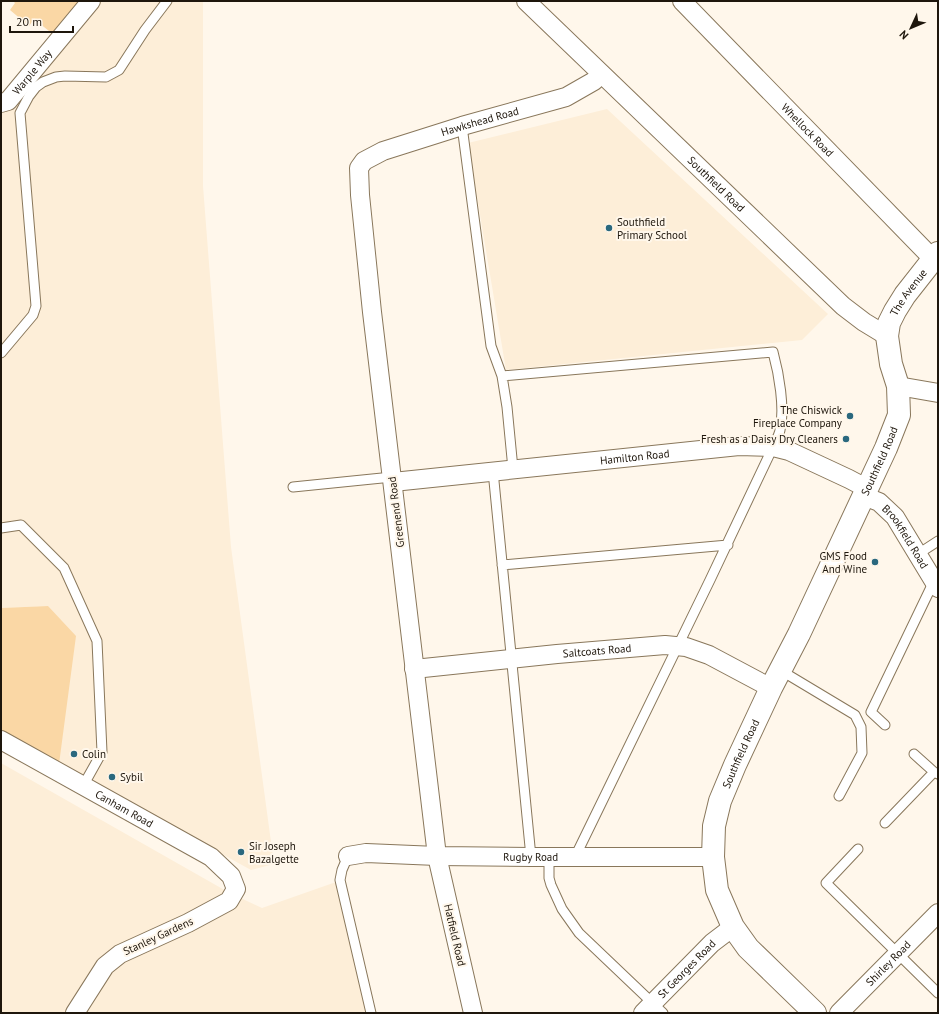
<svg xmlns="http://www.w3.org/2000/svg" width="939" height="1014" font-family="'PT Sans',sans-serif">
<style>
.built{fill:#fdeed8}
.green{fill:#fad7a5}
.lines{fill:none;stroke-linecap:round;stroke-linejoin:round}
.lane-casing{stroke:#89775b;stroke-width:11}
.street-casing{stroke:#89775b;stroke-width:20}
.secondary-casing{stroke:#89775b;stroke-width:24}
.lane{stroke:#fff;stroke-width:9}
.street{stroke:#fff;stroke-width:18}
.secondary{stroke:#fff;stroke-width:22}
.poi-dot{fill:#2a687e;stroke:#fff7eb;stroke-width:1.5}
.labels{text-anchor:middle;stroke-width:4;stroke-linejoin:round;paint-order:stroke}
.street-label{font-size:11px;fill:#1e160c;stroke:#fff7eb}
.poi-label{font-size:11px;fill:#1e160c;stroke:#fff7eb;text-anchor:start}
</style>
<rect width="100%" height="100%" fill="#fff7eb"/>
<path class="built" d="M94,1H203V186L231,547L274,864L251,870L59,764L48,606L1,608V115Z
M607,109L828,314L802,340L506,370L468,143Z
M1,763L228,892L262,908L336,882L367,1013H1Z"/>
<path class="green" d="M13,1H83L54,35L34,19L29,26L10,10L15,3Z
M48,606L76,636L59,764L1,730V608Z"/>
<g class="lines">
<defs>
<path id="lane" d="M462,126L491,346L502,376L507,407L513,469
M1,353L33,315L36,306L20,113L29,96L36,87L43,82L56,77L65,76L106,77L119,70L145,30L167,1
M502,376L773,352C779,374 785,408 780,430C779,436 775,442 773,447L710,580L575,857
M493,471L531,857
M293,487L392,477
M1,528L21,525L64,568L97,641L102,752L83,786
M918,554L938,541
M502,565L728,545
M780,670L855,715L861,727L862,753L839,796
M885,725L871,712L934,581
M914,754L934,772
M885,823L934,772L938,774
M858,849L826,883L938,993
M348,856L342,870L340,880L371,1013
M549,857V878L551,885L562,909L579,933L663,1013"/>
<g id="street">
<path id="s1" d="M526,1L843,306L864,322L887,336"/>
<path id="s2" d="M682,1L933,259"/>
<path id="s3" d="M1,103L8,101L91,1"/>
<path d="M898,386L938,393"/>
<path id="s4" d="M393,482L739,446L773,447L789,451L849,479L868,489"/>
<path id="s5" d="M864,496L879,502L895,517L938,588"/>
<path id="s6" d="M414,669L557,654L665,645L686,647L709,655L771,688"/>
<path id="s7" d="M1,740L211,857L231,876L236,889L229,901L188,923L120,954L105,966L75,1013"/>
<path id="s8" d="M348,856L366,853L437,856L531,857H713"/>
<path id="s9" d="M473,1013L437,856L372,312L360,195L359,168L364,161L383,151L462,126L566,97L594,81L601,74"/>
<path id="s10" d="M643,1013L712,943L733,927"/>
<path id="s11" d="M839,1013L938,913"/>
</g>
<g id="secondary">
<path id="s12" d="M815,1013L748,948L733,927L717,890L713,857L714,826L720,801L735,765L771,688L799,634L886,448L899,415L898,386L891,364L887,336L889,323L895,311L905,295L938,253"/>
</g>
</defs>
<use href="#lane" class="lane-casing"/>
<use href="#street" class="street-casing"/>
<use href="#secondary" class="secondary-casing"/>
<use href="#lane" class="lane"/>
<use href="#street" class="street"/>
<use href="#secondary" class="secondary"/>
</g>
<g class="poi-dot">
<circle cx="609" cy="228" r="4"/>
<circle cx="850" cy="416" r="4"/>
<circle cx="846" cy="439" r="4"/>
<circle cx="875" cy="562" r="4"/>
<circle cx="74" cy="754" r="4"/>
<circle cx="112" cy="777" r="4"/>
<circle cx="241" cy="852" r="4"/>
</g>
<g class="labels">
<g class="street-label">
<text dy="4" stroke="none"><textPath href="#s3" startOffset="45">Warple Way</textPath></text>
<text dy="4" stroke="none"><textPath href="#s9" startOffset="985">Hawkshead Road</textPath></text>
<text dy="4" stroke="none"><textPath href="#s2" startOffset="180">Whellock Road</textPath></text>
<text dy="4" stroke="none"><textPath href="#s1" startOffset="264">Southfield Road</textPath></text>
<text dy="4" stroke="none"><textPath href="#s12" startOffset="805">The Avenue</textPath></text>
<text dy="4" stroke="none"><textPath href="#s4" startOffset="243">Hamilton Road</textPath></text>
<text dy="4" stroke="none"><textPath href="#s12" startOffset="625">Southfield Road</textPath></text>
<text transform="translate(396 512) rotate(-97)" y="4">Greenend Road</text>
<text dy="4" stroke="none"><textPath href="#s5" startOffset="60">Brookfield Road</textPath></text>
<text dy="4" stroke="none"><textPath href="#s6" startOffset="184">Saltcoats Road</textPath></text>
<text dy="4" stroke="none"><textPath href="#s12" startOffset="301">Southfield Road</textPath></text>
<text dy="4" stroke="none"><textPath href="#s7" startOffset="141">Canham Road</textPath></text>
<text dy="4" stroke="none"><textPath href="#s8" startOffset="183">Rugby Road</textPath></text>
<text transform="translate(455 935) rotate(77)" y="4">Hatfield Road</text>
<text transform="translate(158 936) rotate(-25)" y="4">Stanley Gardens</text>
<text dy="4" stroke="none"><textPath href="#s11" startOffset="70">Shirley Road</textPath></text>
<text dy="4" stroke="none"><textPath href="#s10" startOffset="62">St Georges Road</textPath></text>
</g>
<g class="poi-label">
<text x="617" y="226">Southfield<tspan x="617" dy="13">Primary School</tspan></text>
<text x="842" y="414" text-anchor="end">The Chiswick<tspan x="842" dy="13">Fireplace Company</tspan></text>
<text x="838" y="443" text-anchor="end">Fresh as a Daisy Dry Cleaners</text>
<text x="867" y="560" text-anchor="end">GMS Food<tspan x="867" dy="13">And Wine</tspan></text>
<text x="82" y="758">Colin</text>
<text x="120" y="781">Sybil</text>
<text x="249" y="850">Sir Joseph<tspan x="249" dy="13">Bazalgette</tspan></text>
</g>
</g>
<rect width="939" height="1014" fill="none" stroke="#1e160c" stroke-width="4"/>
<g transform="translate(911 28) rotate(226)" stroke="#fff7eb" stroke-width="3" paint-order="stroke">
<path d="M0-3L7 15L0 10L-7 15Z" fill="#1e160c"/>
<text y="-6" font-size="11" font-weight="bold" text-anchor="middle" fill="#1e160c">N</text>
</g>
<path d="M10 26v6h63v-6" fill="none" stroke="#1e160c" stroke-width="2"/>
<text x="16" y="26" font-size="12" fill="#1e160c" stroke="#fff7eb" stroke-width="3" paint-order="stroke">20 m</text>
</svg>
